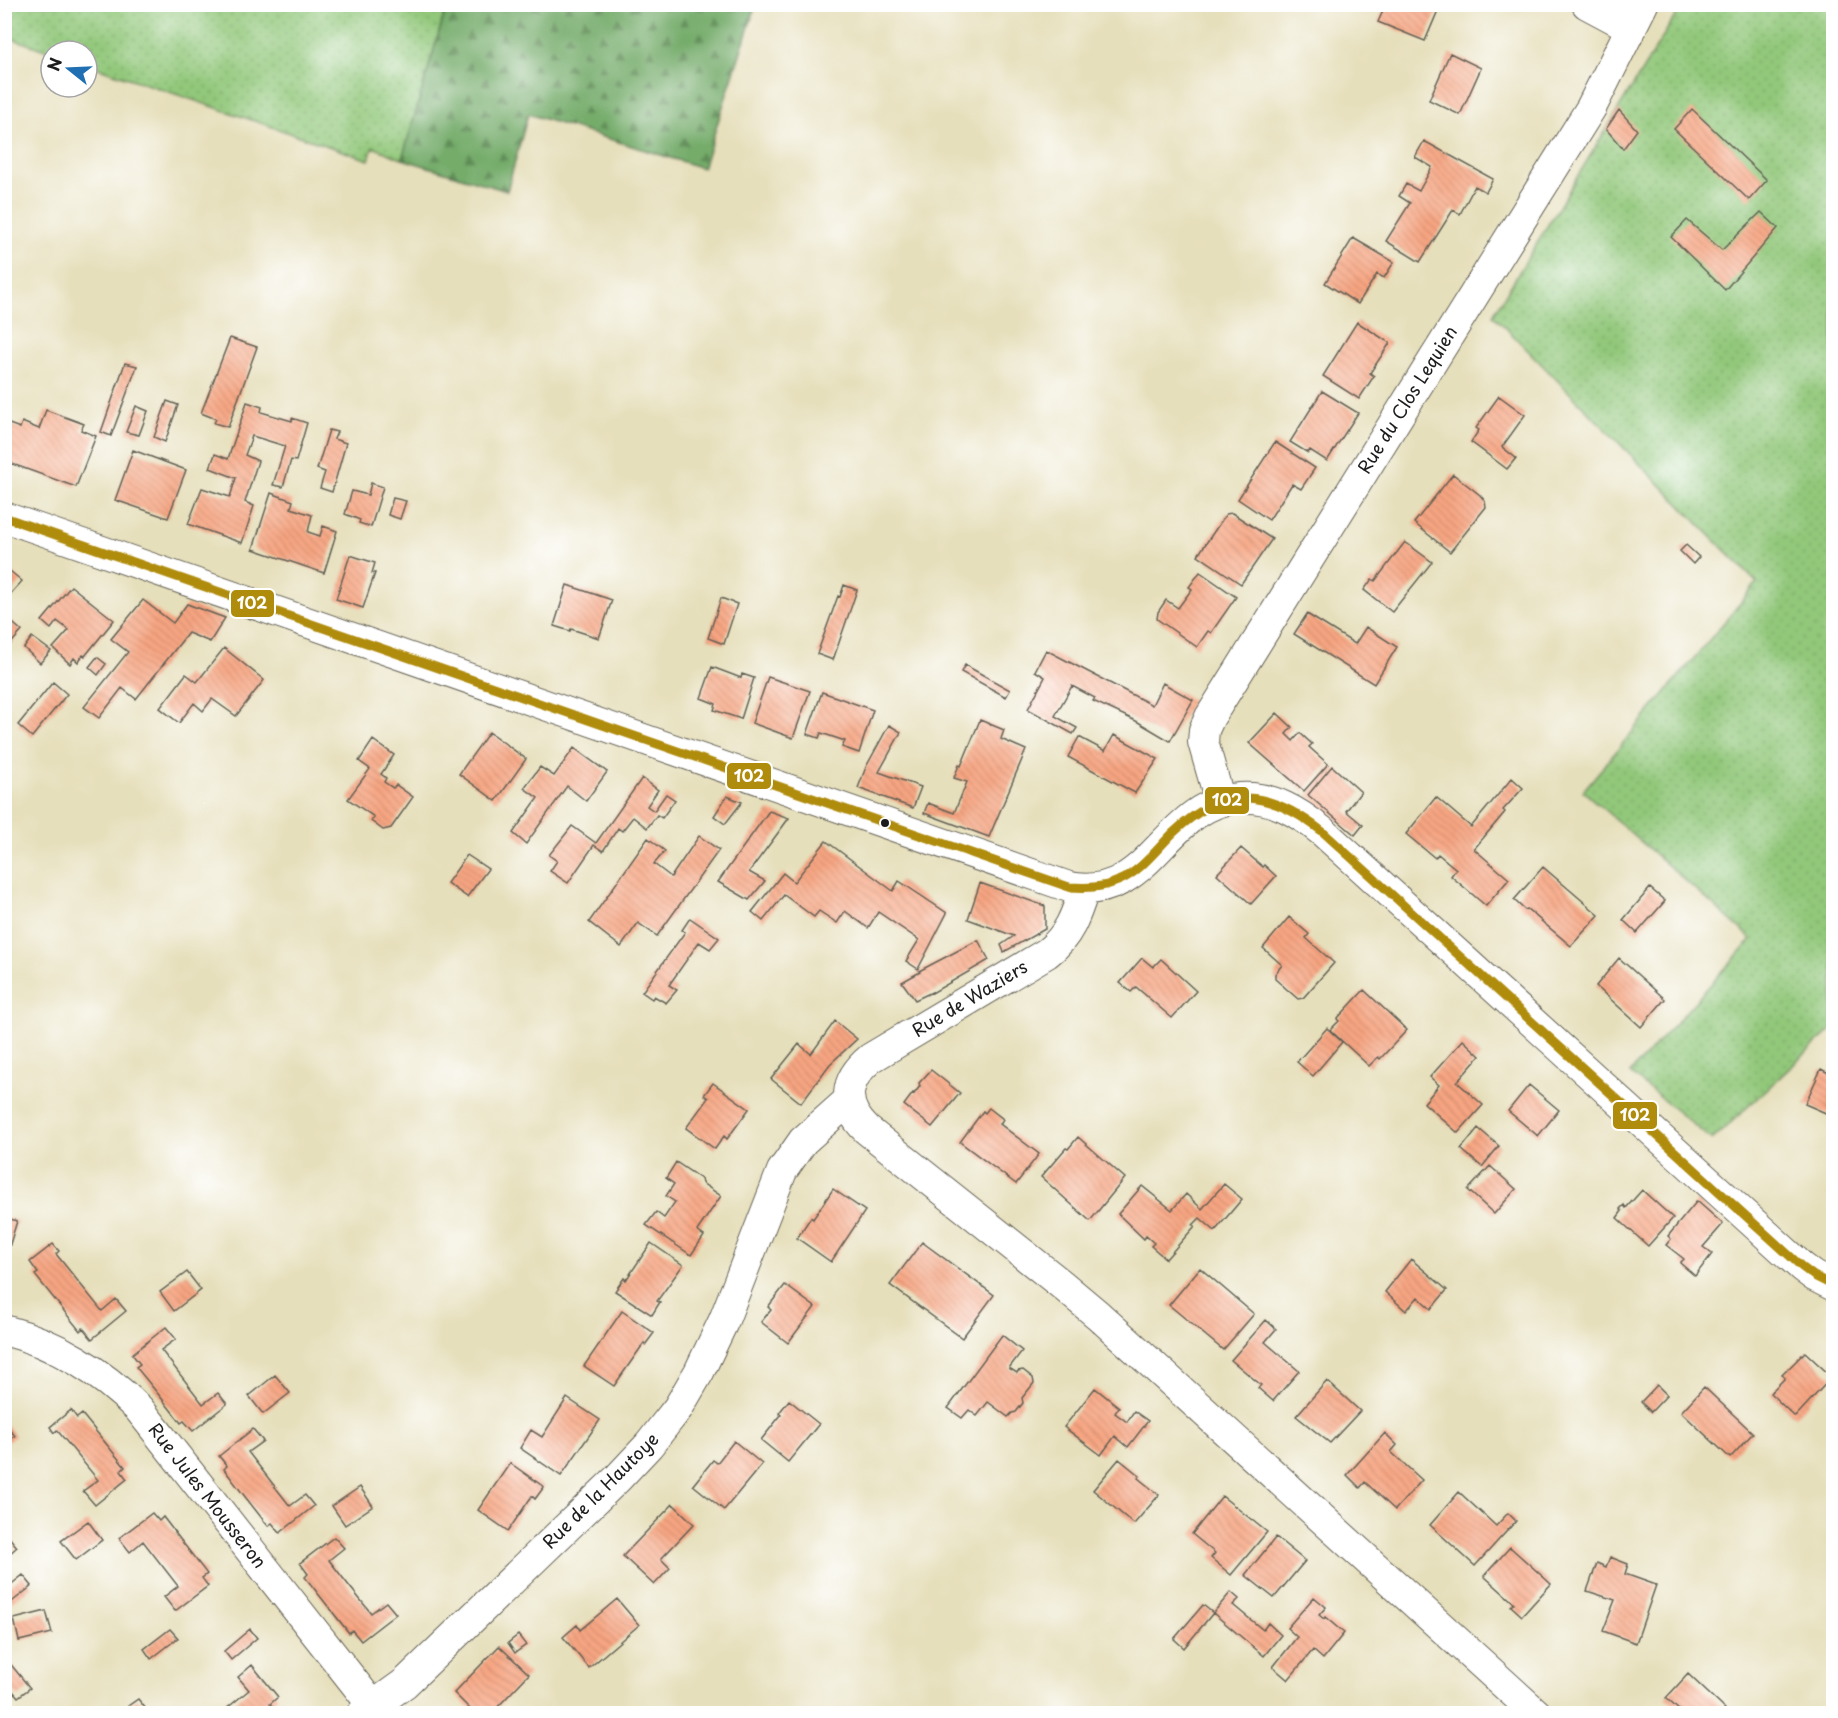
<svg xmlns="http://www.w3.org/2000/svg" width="1838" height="1718" font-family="'Playpen Sans',sans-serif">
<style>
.grass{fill:url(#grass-dots);stroke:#57724b;stroke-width:1.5}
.forest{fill:url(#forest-firs);stroke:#486443;stroke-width:1.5}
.building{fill:url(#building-back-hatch)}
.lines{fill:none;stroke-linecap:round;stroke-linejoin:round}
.street-casing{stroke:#636054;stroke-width:32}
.street{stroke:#fff;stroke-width:30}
.bus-1-casing{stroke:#fff;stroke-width:14}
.bus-1{stroke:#b08c0c;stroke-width:9}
.bus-dot{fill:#1c1c1c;stroke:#fff;stroke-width:2}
.labels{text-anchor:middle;stroke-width:5;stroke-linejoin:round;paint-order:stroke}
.street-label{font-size:18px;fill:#1c1c1c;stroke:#fff}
.line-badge{stroke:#fff;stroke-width:2}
.badge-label{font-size:16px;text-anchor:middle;font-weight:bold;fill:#fff}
</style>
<defs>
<pattern id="grass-dots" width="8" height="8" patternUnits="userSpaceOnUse" patternTransform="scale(1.5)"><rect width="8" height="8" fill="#92c87a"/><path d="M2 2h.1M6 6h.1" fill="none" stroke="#7dab69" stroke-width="1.8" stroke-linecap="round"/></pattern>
<pattern id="forest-firs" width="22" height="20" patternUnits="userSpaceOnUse" patternTransform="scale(1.5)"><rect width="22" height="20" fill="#75ac6a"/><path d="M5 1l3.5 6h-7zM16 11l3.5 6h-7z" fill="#5f8b56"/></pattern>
<pattern id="building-back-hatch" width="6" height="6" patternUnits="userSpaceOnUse" patternTransform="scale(1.5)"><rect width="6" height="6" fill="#f7a581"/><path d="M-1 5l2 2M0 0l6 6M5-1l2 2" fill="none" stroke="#d38d6f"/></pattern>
</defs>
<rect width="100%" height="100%" fill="#fff"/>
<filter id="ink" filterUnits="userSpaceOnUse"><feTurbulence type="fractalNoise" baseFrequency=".0167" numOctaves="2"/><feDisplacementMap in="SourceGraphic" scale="12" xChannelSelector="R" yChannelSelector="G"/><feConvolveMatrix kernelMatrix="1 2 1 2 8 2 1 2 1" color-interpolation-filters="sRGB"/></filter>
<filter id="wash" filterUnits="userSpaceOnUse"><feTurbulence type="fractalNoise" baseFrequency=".008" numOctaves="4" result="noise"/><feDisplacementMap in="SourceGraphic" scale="24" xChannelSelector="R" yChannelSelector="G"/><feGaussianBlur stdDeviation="1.35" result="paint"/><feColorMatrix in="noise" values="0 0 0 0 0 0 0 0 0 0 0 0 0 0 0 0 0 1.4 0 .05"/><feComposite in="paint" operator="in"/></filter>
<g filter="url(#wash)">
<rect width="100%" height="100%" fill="#e6dfbb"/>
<path class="grass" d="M6,5H447L402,159L373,147L369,160L87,64V51L51,52L5,36Z
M1682,5H1833V1028L1712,1140L1630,1073L1752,939L1583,791L1757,583L1493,315Z"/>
<path class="forest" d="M447,5V4L756,5L703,168L528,114L507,191L402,159Z"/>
<g id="blocks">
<path class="building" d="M1386,4H1431L1439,8L1425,41L1378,22Z
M1450,53L1481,68L1460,115L1429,100Z
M1692,109L1767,180L1749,200L1674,129Z
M1619,110L1637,130L1623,149L1606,129Z
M1424,141L1493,179L1486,192L1475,186L1460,214L1453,210L1420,262L1386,241L1410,203L1399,196L1406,184L1419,191L1432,167L1415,157Z
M1761,212L1778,228L1725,290L1671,237L1687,220L1722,250Z
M1353,238L1394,262L1384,278L1377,274L1358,304L1325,283Z
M1357,322L1390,343L1370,373L1374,376L1359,399L1323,376Z
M230,338L257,347L228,427L214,423L216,419L201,413Z
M125,363L137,366L111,436L101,432Z
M1322,391L1358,413L1327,461L1310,450L1308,453L1290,442Z
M1499,396L1525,415L1502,447L1516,458L1507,469L1471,442L1479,430L1476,428Z
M167,401L178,405L165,442L154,437Z
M247,402L262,407L261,412L292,421V418L307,423L296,461L291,460L283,487L273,485L285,446L252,436L245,455L258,461L245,502L254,506L242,543L188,524L202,488L230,497L236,478L210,468L215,454L228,459Z
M136,406L148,411L139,435L126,432Z
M46,410L84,424L81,430L96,436L76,487L4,461V422L20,428L22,422L39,429Z
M329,430L337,432L334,439L346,443L332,492L320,488L325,472L317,469Z
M1275,442L1315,468L1301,489L1292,484L1269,520L1238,499Z
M133,450L186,470L168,518L115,500Z
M1453,474L1480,495L1485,501L1486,507L1450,552L1414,523Z
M371,483L383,487L371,527L359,523L360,520L345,514L352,491L368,495Z
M271,493L293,501L291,508L312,515L308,532L320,536L323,526L337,531L324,573L253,549Z
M393,498L406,501L400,519L388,515Z
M1232,513L1272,539L1241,584L1198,555L1226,514Z
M1405,542L1432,562L1392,612L1364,590L1372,579L1375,581Z
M1686,545L1699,557L1693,564L1680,551Z
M350,555L375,563L372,573H375L363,608L336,599Z
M4,566L22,581L4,601Z
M1200,572L1236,597L1211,633L1208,631L1197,647L1157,619L1158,612L1166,600L1178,608L1192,589L1189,587Z
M567,585L612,600L599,638L571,629L570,631L554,626Z
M844,585L857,590L833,660L817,654L838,596L840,597Z
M71,586L114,620L85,656L83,655L78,662L74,658L70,664L53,648L69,630L57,621L51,629L42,621Z
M721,598L737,604L724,644L708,638Z
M143,600L173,623L187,604L225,618L210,642L188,633L136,699L122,688L99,718L84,707L128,652L111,639Z
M4,608L11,613L7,618L22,631L4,651Z
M1307,614L1355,644L1366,627L1397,647L1374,684L1294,634Z
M32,637L51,651L40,663L24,648Z
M224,648L264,680L236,716L212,699L203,711L194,703L179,723L160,708L186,674L197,682Z
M1046,650L1152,705L1163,683L1193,700L1170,741L1138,722L1093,701L1095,698L1072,686L1055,716L1077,728L1073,734L1028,709L1045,677L1035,671Z
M97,657L106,664L98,675L89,667Z
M965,665L1010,690L1006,697L961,672Z
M712,667L741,678L742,674L754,678L741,719L714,710L716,704L701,698Z
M768,677L810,691L793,738L752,723Z
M53,682L67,694L32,737L18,725Z
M822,692L873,710L859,753L842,747L845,741L821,733L819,738L807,734Z
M1277,713L1292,727L1286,734L1293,741L1300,733L1312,744L1309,747L1328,764L1304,791L1249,743Z
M980,720L1004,730L1001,739L1026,750L989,837L924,813L928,803L954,813L967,782L954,778L959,765L961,766Z
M889,725L901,732L879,772L921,787L913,808L858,788L866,767Z
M489,732L526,759L496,801L459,774Z
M1114,735L1158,759L1135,793L1068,757L1079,737L1105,751Z
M373,740L394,755L381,774L386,778L384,782L393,788L396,785L413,797L391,828L383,830L371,821L374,817L348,799L370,769L359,761Z
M574,748L607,772L586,801L567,786L526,844L513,833L538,798L524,788L540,767L554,776Z
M1332,766L1361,792L1346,811L1363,825L1355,835L1308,795Z
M642,778L658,790L647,806L654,811L666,794L675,800L662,818L657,815L647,828L633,817L622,831L618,828L603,851L594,845L568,883L550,871L557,861L549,855L572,826L596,843Z
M1512,778L1523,788L1503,810L1505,812L1474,849L1509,879L1486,906L1451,876L1456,869L1438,854L1435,858L1406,834L1436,797L1471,827Z
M727,796L742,802L725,824L714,816Z
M769,811L789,818L749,872L765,881L749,900L718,882Z
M699,836L719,850L657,936L638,923L621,947L589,922L648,838L665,851L654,864L671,877Z
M826,841L893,891L899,881L947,913L918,969L906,961L919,940L878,912L868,928L845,911L837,923L819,911L814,917L784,895L763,921L752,912L783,873L794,882Z
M1241,848L1263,867L1264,865L1276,876L1251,904L1217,874Z
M467,855L488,869L467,897L447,883Z
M1543,867L1599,915L1571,946L1527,909L1525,910L1514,900Z
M980,883L1045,906V929L1004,952L1001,945L1014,936L968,919Z
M1650,888L1665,901L1637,933L1623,920Z
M1289,917L1309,934L1306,938L1334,963L1303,998L1298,999L1275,979V974L1282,965L1263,948Z
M690,918L719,938L710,949L699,942L669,985L677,990L666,1003L654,996L652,999L642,992L685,932L682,930Z
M978,940L989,960L932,993V992L915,1000L902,982L920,972L919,971Z
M1142,958L1153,967L1161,959L1196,991L1172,1018L1136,987L1131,992L1120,983Z
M1619,958L1665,999L1641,1027L1596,986Z
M1364,990L1407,1030L1380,1059L1378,1057L1369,1066L1330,1030L1339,1021L1337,1019Z
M835,1021L857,1039L830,1064L801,1103L771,1079L799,1044L811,1054Z
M1327,1028L1342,1042L1313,1076L1297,1062Z
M1463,1040L1480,1056L1457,1082L1483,1105L1458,1133L1424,1103L1439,1085L1430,1077Z
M1821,1069L1834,1076V1119L1828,1114L1805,1104Z
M931,1070L960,1093L932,1127L904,1105L913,1093L914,1094L920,1086L919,1083Z
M713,1083L749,1109L727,1139L724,1136L715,1149L686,1128L708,1098L704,1095Z
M1529,1085L1559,1110L1538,1136L1508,1111Z
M989,1108L1003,1119L1000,1124L1039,1154L1016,1184L960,1142L983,1111L985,1113Z
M1478,1128L1499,1146L1482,1167L1461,1149Z
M1078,1137L1125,1178L1090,1221L1041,1177L1066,1148L1068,1149Z
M676,1162L701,1179L702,1183L721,1196L697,1231L704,1236L691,1255L646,1225L656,1212L664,1218L675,1202L666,1196L674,1184L666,1178Z
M1490,1166L1516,1189L1494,1214L1468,1190Z
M1224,1184L1242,1199L1215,1231L1200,1218L1193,1225L1195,1226L1166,1259L1151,1246L1154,1243L1146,1236L1144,1239L1118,1214L1142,1186L1172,1210L1186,1194L1202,1209Z
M833,1189L865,1211L831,1262L797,1238L811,1217L813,1219Z
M1642,1190L1673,1218L1648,1246L1617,1218L1622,1211L1620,1209L1624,1205L1626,1208Z
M1697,1201L1723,1224L1703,1247L1712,1254L1695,1276L1680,1263L1684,1259L1666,1245L1671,1239L1668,1236Z
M4,1217L17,1221L7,1254L4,1253Z
M922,1242L994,1295L962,1338L890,1285Z
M651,1243L683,1265L657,1301L660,1302L652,1315L615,1291L624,1278L626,1280Z
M53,1244L59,1251L56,1254L102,1311L116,1299L126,1311L92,1339L83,1328L80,1331L35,1275L38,1273L30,1262Z
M1411,1259L1447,1290L1431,1309L1418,1297L1406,1311L1385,1292Z
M1200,1268L1254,1314L1223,1350L1169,1305Z
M187,1272L201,1290L174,1311L160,1292Z
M785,1285L815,1307L788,1343L761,1322L771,1310L768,1307Z
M622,1311L654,1333L645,1345L644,1343L614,1386L584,1366Z
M1266,1320L1276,1329L1265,1342L1299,1371L1273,1401L1258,1388L1261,1385L1231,1360Z
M166,1327L176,1339L161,1350L203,1404L218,1393L227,1404L193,1431L184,1421L181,1423L159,1395L136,1367L140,1364L132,1354Z
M1002,1335L1022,1351L1009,1368L1017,1373L1018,1371L1023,1370L1033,1378L1034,1383L1022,1398L1023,1403L1016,1412L1012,1413L1008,1417L988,1402L977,1416L969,1410L962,1418L948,1408Z
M1805,1352L1832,1377L1795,1417L1770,1393L1785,1378L1782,1375Z
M275,1375L290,1393L263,1414L249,1396Z
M1327,1381L1360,1411L1330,1443L1296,1416Z
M1657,1385L1667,1395L1651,1412L1641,1402Z
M1704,1387L1753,1433L1730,1458L1681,1412Z
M1095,1388L1119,1407L1115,1413L1127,1422L1134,1411L1148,1421L1128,1447L1115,1436L1101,1455L1064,1427Z
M567,1398L600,1420L561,1476L520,1448L531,1430L542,1437Z
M789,1400L819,1424L788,1462L761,1440L781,1415L779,1413Z
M71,1410L77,1418L82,1414L125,1467L121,1471L127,1479L95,1505L83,1491L98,1480L57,1430L54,1433L50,1427Z
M4,1422L15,1436L4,1444Z
M253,1429L263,1441L248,1452L290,1506L305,1495L314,1506L280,1533L272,1523L268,1526L246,1498L224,1469L227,1466L219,1456Z
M1385,1433L1397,1445L1391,1452L1422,1480L1395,1510L1365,1482L1360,1488L1347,1475Z
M734,1441L762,1464L724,1510L693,1485L713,1460L717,1463Z
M1119,1459L1140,1476L1138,1478L1159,1495L1134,1524L1093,1490Z
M510,1463L544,1487L535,1499L532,1496L508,1531L478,1510Z
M360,1487L373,1506L345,1525L332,1506Z
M1459,1492L1496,1526L1508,1513L1516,1521L1475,1566L1430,1525Z
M1222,1496L1267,1532L1231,1575L1211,1558L1215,1553L1192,1534Z
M673,1504L694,1524L661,1559L670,1568L654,1585L623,1556Z
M152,1513L159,1521L163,1517L207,1574L202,1578L208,1586L175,1611L164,1597L178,1586L143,1541L130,1552L119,1538Z
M88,1521L102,1540L76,1560L61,1541Z
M4,1531L17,1547L7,1556L4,1553Z
M334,1537L344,1548L329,1560L350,1587L371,1613L386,1602L396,1614L361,1641L352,1630L349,1633L305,1577L308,1574L300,1563Z
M1276,1537L1305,1561L1274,1598L1245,1575Z
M1510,1547L1551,1584L1522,1616L1511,1606L1514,1603L1484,1576Z
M1610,1557L1628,1564L1625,1574L1656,1585L1636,1643L1603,1631L1615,1600L1587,1591L1597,1563L1606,1567Z
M23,1575L32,1586L4,1608V1580L9,1586Z
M1231,1592L1239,1599L1233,1605L1263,1630L1268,1623L1281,1635L1264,1656L1213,1613Z
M1314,1597L1326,1607L1319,1615L1324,1619L1325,1617L1344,1633L1323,1659L1313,1650L1288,1680L1273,1667L1297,1637L1287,1628Z
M617,1599L639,1625L589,1668L563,1637L577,1625L580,1630Z
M1203,1605L1213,1613L1184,1648L1174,1639Z
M46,1611L52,1633L19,1641L14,1619Z
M170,1629L178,1638L151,1659L144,1649Z
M250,1629L257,1638L231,1660L224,1651Z
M518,1635L526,1645L515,1653L508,1643Z
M499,1646L529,1674L491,1714H475L454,1693Z
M4,1656L30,1688L18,1697L6,1683L4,1684Z
M252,1665L278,1697L270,1704L274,1708L267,1714H220L249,1690L238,1677Z
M1688,1674L1725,1709L1721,1714H1683L1666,1698Z
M138,1699L150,1714H134L128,1706Z"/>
</g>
</g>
<g filter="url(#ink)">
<use href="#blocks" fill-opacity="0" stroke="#636054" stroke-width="1.5"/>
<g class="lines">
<defs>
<path id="street" d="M1587,4L1632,28
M4,517L1069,887C1152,903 1163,803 1240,798C1273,796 1298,812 1323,832L1802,1267L1814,1276L1834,1286
M1220,801L1203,742L1204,730L1210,717L1591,108L1643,4
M1084,890C1076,915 1069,936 1047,953L871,1058C844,1080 841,1105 867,1130L1061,1284L1098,1315L1537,1714
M4,1330C58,1344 100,1371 139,1409L373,1706
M362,1714L405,1683L617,1479L649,1445L663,1427L678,1408L699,1372L724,1320L782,1171L803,1141L849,1100"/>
</defs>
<use href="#street" class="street-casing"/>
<use href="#street" class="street"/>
<defs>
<path id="bus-1" d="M4,517L1069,887C1087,888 1102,888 1118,881C1140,872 1156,850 1173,833C1225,783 1269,790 1323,832L1802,1267L1814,1276L1834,1286"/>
</defs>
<use href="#bus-1" class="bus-1-casing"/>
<use href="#bus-1" class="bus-1"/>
</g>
</g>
<circle class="bus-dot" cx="885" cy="823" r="5"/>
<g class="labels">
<g class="street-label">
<text transform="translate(1408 400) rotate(-58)" y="6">Rue du Clos Lequien</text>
<text transform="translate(970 999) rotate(-31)" y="6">Rue de Waziers</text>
<text transform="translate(601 1491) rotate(-45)" y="6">Rue de la Hautoye</text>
<text transform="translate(207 1496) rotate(52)" y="6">Rue Jules Mousseron</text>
</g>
</g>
<g class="line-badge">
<rect x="230" y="589" width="45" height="29" rx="6" fill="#b08c0c"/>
<rect x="726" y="762" width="46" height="28" rx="6" fill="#b08c0c"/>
<rect x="1204" y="786" width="46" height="29" rx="6" fill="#b08c0c"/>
<rect x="1612" y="1101" width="46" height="29" rx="6" fill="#b08c0c"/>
</g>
<g class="badge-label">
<text x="252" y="609">102</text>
<text x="749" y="782">102</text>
<text x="1227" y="806">102</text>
<text x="1635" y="1121">102</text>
</g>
<rect width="1838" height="1718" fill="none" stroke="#fff" stroke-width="24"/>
<g transform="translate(69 69) rotate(288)"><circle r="28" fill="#ffffff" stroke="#a4a4a4" stroke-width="1.5"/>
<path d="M0-4.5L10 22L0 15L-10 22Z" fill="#1f6fb2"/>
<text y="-9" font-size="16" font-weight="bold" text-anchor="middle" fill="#1c1c1c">N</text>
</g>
</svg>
